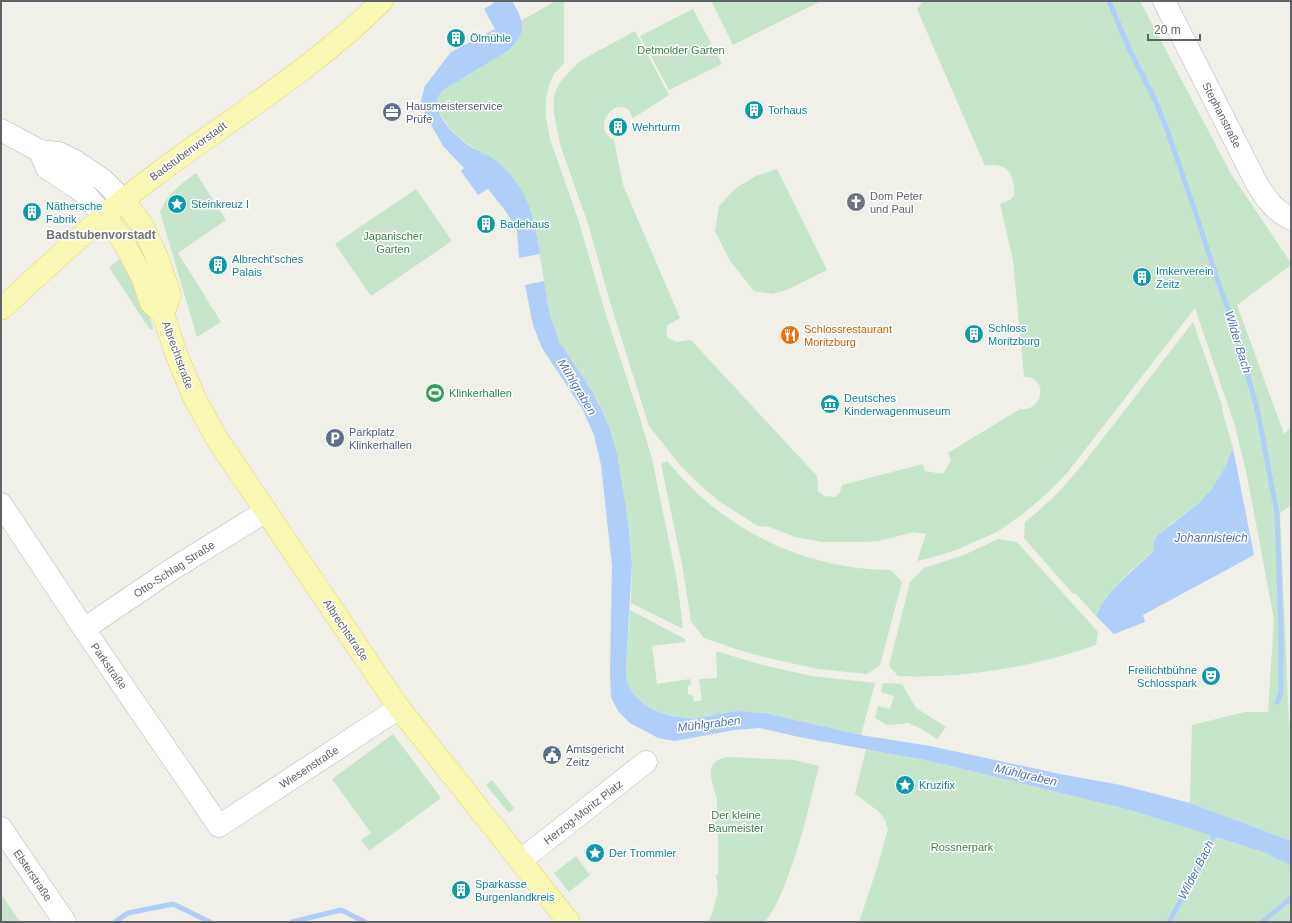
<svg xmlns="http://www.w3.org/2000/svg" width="1292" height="923" font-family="Helvetica,sans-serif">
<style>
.green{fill:#c7e5cb}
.water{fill:#b0cff8}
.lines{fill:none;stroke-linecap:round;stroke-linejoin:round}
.stream{stroke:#b0cff8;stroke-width:5}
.minor-casing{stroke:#b5b7bb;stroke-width:23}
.major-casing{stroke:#e6d46b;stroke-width:23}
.minor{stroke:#fff;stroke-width:22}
.major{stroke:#f9f7b4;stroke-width:22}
.labels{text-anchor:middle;stroke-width:3;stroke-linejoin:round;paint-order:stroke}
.culture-label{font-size:11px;fill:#0d838f;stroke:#fff;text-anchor:start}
.park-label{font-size:11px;fill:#3c8149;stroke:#fff}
.service-label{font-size:11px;fill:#4e5e75;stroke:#fff;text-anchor:start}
.street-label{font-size:11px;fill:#5f6267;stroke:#fff}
.worship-label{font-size:11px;fill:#5b616d;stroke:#fff;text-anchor:start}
.food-label{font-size:11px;fill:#c56008;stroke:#fff;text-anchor:start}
.leisure-label{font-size:11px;fill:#27864d;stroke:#fff;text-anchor:start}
.neighbourhood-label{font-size:12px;font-weight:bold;fill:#707379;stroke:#fff}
.water-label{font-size:12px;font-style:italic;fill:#5073b2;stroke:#fff}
</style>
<rect width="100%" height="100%" fill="#f0efe8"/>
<path class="green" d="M556,1H564V63L554,74L549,85L546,100V117L550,139L578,219L606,315L639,415L652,459L677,580L683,629L631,603L632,564L628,521L608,424L592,391L563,349L555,330L550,316L537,239L496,161L474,148L457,136L449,127L443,119L439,111L438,103V97L443,90L522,28V20Z
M711,1H821L733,45Z
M923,1H1140L1231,174L1291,263V265L1237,305L1284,434L1291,427V505L1280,513L1289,723L1291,724V841L1190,803L1192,725L1245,712H1268L1274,619L1247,476L1235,426L1195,308L1067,473L1042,498L1024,513L997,532L956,550L934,557L917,561L926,534L914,532L878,541L865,542H822L795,537L770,527L758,526L720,502L699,484L680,465L649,426L610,302L589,227L560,144L554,114V96L557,88L561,81L572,69L580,61L635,31L669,95L633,118C631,115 630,110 626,108C613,103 600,119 605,131C606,135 610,137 614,140L623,185L680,318L668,325L666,331L668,338L676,342L691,340L817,476L818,491L824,496L836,497L840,492L842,485L923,464L925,471L943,474L951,460L948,453L1020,409C1044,412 1049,376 1024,377L1013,260L1000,204L1010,200L1014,195C1014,190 1014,183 1012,178C1009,166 996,163 985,166L917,9Z
M693,9L722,64L669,90L640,36Z
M777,169L827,270L789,289L772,294L754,291L730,261L715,231L719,206L736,188L756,176Z
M196,173L226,220L178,253L221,322L197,337L160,212C168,193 180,185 196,173Z
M416,189L452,241L371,296L335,244Z
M123,257L138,285L153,327V330L150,329L144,321L109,267Z
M1193,322L1223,408L1222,410L1233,448L1225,467L1211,490L1199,503L1170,525L1154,550L1123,578L1099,609L1096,616L1075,593L1073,594L1024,538L1025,522C1047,505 1065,486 1083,464Z
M667,461C679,475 692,489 706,501C757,545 824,570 891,570L902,582L880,665L867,674L818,669L764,657L739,650L704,638L691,621L682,564L661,464Z
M998,539L1017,542L1098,632L1096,645C1033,667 964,679 898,676L889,666L910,582L924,568L964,555Z
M630,610L685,639V642L652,646L657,684L690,679L691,685L688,686V694L693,696L694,702L702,700L699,679L717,678L716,651L762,665L812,676L875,683L861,735L765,713L736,711L692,719L681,718L658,712L644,704L633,694L626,679V667Z
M883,683L902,684L916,708L946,727L937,739L920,728L908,723L887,725L875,718L878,706L890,709L894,696L881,692Z
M393,734L441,798L369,851L361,840L371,833L332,779Z
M866,749L930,761L1130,810L1263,852L1291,866V922H859L877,868L888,829L884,818L878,811L855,794Z
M728,757L794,760L819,766C810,801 803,836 790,870C784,888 777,906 765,922H707L711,917L718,892L716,874H718V826L717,827L713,818L717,815C717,810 717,805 717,800C713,781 701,762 728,757Z
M492,780L514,808L509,813L486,785Z
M576,856L590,875L569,892L554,873Z
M1,894L20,922H1Z"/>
<path class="water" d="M497,1H512C524,22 528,31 509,50L443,90C441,92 439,95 438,98C433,118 459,139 473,148C480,152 488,155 495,160C503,166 512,176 518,185C532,204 536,231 540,254L519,258L517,231L507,213L488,189L478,195L461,171L464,168L443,146L425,114L421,100L425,86L451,52L495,29L484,9Z
M544,281L550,316L560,343L592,391L601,409L608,424L617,454L628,521L632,564L626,667V679L633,694L644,704L658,712L672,716L692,719L736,711L765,713L861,735L930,746L1060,774L1121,785L1190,803L1291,841V866L1263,852L1130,810L930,761L799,737L760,728L734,730L675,741L658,738L630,723L618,711L611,697L610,672L612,566L601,465L594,435L583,410L542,348L533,325L525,285Z
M1233,448L1254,555L1143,615L1145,622L1114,634L1096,616C1109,587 1133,572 1154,550L1153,544L1157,536L1199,503L1211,490L1225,467Z"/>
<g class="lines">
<path class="stream" d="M1109,1L1130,51L1155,100L1166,127L1194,208L1217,279L1235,328L1258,413L1277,514L1281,634V693L1277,702
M115,922L128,913L173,904L210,922
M292,922L341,910L365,922
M1169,922L1204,858L1216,830
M1262,922L1291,898"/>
<defs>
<path id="minor" d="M1164,1L1257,184C1266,199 1275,211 1291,219
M1,130L40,151L59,153L75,161L103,180L123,200
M40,151L47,168L76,187L86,195L104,216
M1,504L84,629L219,826L399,708
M84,629L171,570L266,511
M1,828L65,922
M520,861L646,762"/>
<path id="major" d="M123,200L142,225L157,257L170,295L163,314
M104,216L122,239L142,277L151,303L163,314L175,351L195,399L217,439L399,708L569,922
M1,309C51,264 100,216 154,176C230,119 314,69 382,1"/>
</defs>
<use href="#minor" class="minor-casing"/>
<use href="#major" class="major-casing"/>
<use href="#minor" class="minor"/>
<use href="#major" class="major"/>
</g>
<defs>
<symbol id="building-disc" viewBox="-11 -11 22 22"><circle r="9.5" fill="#0f9aa8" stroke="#fff"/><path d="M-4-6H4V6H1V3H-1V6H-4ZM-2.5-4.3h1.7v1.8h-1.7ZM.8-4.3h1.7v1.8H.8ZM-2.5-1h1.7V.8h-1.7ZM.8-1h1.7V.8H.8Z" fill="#fff"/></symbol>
<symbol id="office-disc" viewBox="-11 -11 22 22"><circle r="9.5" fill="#5c6f8a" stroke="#fff"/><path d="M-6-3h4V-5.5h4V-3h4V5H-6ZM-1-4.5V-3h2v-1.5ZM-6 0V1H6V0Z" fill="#fff"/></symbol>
<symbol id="church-disc" viewBox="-11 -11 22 22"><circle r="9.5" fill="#6b7280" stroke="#fff"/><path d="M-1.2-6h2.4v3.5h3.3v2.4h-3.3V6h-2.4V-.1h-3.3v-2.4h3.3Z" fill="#fff"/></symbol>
<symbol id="sight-disc" viewBox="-11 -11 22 22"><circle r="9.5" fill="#0f9aa8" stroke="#fff"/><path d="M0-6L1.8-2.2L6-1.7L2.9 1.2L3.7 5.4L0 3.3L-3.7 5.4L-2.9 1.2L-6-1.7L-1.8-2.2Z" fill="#fff"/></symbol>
<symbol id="restaurant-disc" viewBox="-11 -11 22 22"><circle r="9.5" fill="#e8710a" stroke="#fff"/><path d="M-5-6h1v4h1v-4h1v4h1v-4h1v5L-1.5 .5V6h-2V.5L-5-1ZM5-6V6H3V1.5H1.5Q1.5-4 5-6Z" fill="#fff"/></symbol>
<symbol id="stadium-disc" viewBox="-11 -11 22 22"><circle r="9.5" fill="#2e9e5b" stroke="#fff"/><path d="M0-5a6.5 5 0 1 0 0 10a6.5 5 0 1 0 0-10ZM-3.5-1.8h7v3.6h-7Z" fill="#fff"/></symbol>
<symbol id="museum-disc" viewBox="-11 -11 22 22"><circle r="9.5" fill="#0f9aa8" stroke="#fff"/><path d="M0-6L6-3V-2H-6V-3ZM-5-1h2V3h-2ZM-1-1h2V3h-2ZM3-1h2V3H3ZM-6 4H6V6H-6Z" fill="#fff"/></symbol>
<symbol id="parking-disc" viewBox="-11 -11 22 22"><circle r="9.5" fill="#5c6f8a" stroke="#fff"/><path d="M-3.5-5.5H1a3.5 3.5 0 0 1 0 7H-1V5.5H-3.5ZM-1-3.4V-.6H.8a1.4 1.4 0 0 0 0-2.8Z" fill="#fff"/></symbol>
<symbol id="theatre-disc" viewBox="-11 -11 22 22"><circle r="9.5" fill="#0f9aa8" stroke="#fff"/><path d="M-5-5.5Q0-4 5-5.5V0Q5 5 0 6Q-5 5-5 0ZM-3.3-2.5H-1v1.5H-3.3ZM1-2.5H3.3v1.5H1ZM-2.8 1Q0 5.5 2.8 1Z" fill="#fff"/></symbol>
<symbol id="civic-disc" viewBox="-11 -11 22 22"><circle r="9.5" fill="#5c6f8a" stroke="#fff"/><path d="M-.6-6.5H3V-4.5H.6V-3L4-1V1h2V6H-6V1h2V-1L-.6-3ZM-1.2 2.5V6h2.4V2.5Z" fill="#fff"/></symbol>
</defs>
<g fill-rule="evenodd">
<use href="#building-disc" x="445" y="27" width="22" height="22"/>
<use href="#building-disc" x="743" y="99" width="22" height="22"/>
<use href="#office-disc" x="381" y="101" width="22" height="22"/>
<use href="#building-disc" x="607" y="116" width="22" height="22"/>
<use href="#church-disc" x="845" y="191" width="22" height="22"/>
<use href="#sight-disc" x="166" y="193" width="22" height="22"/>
<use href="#building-disc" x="21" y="201" width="22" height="22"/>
<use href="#building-disc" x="475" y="213" width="22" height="22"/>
<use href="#building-disc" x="207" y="254" width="22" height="22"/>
<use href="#building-disc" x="1131" y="266" width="22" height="22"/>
<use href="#building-disc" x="963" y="323" width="22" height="22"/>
<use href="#restaurant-disc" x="779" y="324" width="22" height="22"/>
<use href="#stadium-disc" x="424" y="382" width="22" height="22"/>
<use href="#museum-disc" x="819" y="393" width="22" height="22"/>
<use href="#parking-disc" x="324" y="427" width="22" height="22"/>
<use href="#theatre-disc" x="1200" y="665" width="22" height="22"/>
<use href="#civic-disc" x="541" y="744" width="22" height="22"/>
<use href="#sight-disc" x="894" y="774" width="22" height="22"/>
<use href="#sight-disc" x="584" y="842" width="22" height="22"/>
<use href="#building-disc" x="450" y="879" width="22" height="22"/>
</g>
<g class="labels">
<g class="culture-label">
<text x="470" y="42">Ölmühle</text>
<text x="768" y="114">Torhaus</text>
<text x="632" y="131">Wehrturm</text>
<text x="191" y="208">Steinkreuz I</text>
<text x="46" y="210">Näthersche<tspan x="46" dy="13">Fabrik</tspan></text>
<text x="500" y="228">Badehaus</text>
<text x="232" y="263">Albrecht'sches<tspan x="232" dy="13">Palais</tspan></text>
<text x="1156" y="275">Imkerverein<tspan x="1156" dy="13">Zeitz</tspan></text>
<text x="988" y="332">Schloss<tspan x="988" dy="13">Moritzburg</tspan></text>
<text x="844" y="402">Deutsches<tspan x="844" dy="13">Kinderwagenmuseum</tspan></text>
<text x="1197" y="674" text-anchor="end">Freilichtbühne<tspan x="1197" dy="13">Schlosspark</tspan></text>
<text x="919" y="789">Kruzifix</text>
<text x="609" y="857">Der Trommler</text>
<text x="475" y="888">Sparkasse<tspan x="475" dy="13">Burgenlandkreis</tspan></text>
</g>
<g class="park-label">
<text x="681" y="54">Detmolder Garten</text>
<text x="393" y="240">Japanischer<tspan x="393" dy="13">Garten</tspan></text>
<text x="736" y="819">Der kleine<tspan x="736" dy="13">Baumeister</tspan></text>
<text x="962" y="851">Rossnerpark</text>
</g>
<g class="service-label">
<text x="406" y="110">Hausmeisterservice<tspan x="406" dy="13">Prüfe</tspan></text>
<text x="349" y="436">Parkplatz<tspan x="349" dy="13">Klinkerhallen</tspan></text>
<text x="566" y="753">Amtsgericht<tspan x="566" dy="13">Zeitz</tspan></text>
</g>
<g class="street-label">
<text transform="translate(1222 115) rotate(63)" y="4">Stephanstraße</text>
<text transform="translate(188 151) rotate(-36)" y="4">Badstubenvorstadt</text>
<text transform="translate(178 355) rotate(70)" y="4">Albrechtstraße</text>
<text transform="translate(174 569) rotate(-33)" y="4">Otto-Schlag Straße</text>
<text transform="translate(346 630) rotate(56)" y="4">Albrechtstraße</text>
<text transform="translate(109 666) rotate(55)" y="4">Parkstraße</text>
<text transform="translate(309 767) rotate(-33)" y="4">Wiesenstraße</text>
<text transform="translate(583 812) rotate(-38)" y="4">Herzog-Moritz Platz</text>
<text transform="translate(33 875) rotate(56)" y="4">Elsterstraße</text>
</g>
<g class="worship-label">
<text x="870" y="200">Dom Peter<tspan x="870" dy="13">und Paul</tspan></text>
</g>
<g class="food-label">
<text x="804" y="333">Schlossrestaurant<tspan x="804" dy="13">Moritzburg</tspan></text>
</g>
<g class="leisure-label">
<text x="449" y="397">Klinkerhallen</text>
</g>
<g class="neighbourhood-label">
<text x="101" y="239">Badstubenvorstadt</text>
</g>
<g class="water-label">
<text transform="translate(1238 342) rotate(73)" y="4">Wilder Bach</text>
<text transform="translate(577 387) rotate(59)" y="4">Mühlgraben</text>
<text x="1211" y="542">Johannisteich</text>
<text transform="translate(709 724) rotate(-7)" y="4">Mühlgraben</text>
<text transform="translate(1026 775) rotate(13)" y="4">Mühlgraben</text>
<text transform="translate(1196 870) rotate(-63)" y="4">Wilder Bach</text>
</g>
</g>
<rect width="1292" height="923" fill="none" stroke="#5f6267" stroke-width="4"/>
<path d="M1148 34v6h52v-6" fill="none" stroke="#5f6267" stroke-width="2"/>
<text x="1154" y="34" font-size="12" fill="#5f6267" stroke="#ffffff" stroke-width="3" paint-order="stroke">20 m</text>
</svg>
